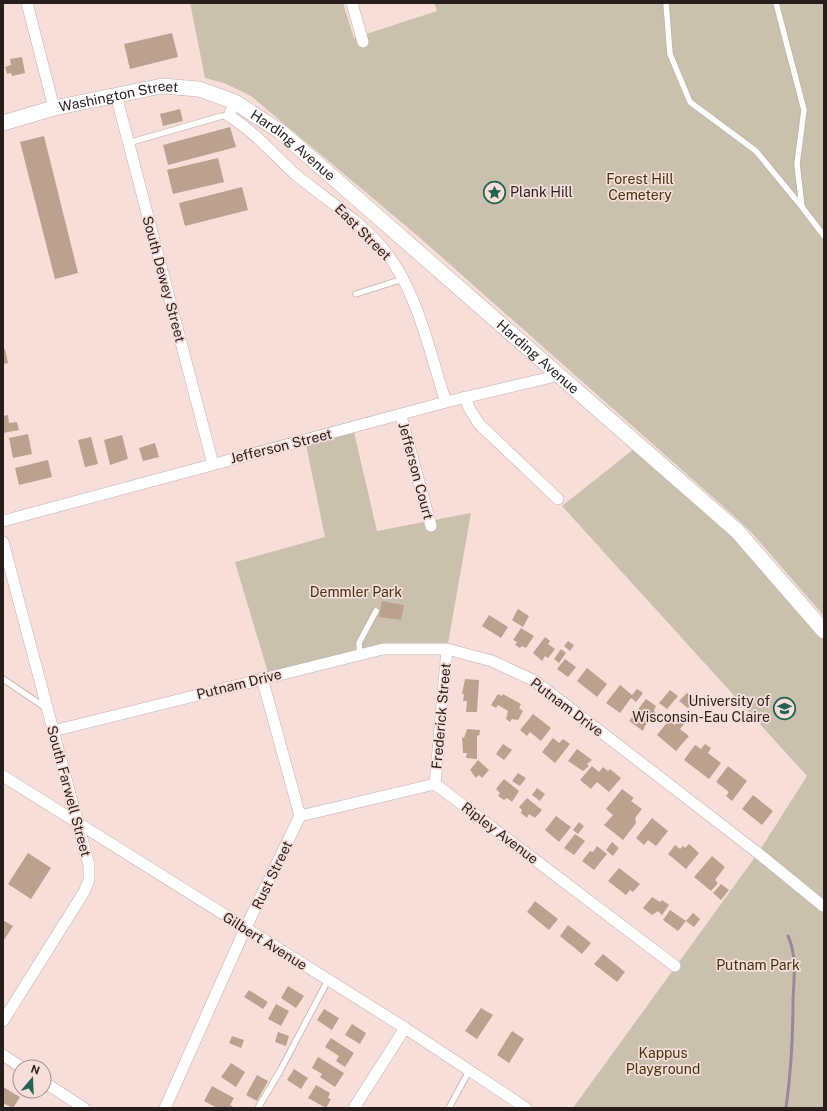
<svg xmlns="http://www.w3.org/2000/svg" width="827" height="1111" font-family="'Public Sans',sans-serif">
<style>
.green{fill:#c9c1ae}
.lines{fill:none;stroke-linecap:round;stroke-linejoin:round}
.stream{stroke:#9e8699;stroke-width:3}
.building{fill:#bba18e}
.service-casing{stroke:#c5ada9;stroke-width:7}
.minor-casing{stroke:#c5ada9;stroke-width:12}
.secondary-casing{stroke:#c5ada9;stroke-width:16}
.service{stroke:#fff;stroke-width:5.5}
.minor{stroke:#fff;stroke-width:11}
.secondary{stroke:#fff;stroke-width:15}
.labels{text-anchor:middle;stroke-width:3.5;stroke-linejoin:round;paint-order:stroke}
.street-label{font-size:14px;fill:#271e1c;stroke:#f7ded9}
.park-label{font-size:14px;fill:#41320d;stroke:#f7ded9}
.poi-label{font-size:14px;fill:#271e1c;stroke:#f7ded9;text-anchor:start}
</style>
<rect width="100%" height="100%" fill="#f7ded9"/>
<path class="green" d="M190,3H343L354,38L437,11L434,3H824V616L752,533L735,517L419,237L251,96L224,83L205,78Z
M353,428L377,531L471,513L447,649H383L269,676L235,562L325,537L305,440Z
M639,445L737,531L824,631V1108H573L758,853L807,776L562,506Z"/>
<g class="lines">
<path class="stream" d="M786,1108C791,1072 793,1036 793,1000C794,979 797,955 788,936"/>
</g>
<path class="building" d="M172,33L178,57L130,69L124,44Z
M22,57L25,73L12,76L11,73L7,74L5,67L11,65L10,59Z
M180,109L183,121L163,126L160,114Z
M230,127L236,147L168,165L163,145Z
M44,136L78,273L55,279L20,142Z
M218,158L224,182L173,194L167,170Z
M242,187L248,210L185,226L179,203Z
M5,349L8,363L3,364V350Z
M8,415L9,423L17,422L19,430L3,433V416Z
M28,434L32,454L13,458L9,438Z
M122,435L128,459L110,465L104,440Z
M91,437L98,464L85,467L78,440Z
M155,443L159,457L143,461L139,448Z
M48,460L52,477L19,485L15,468Z
M382,601L404,605L401,620L379,617Z
M518,609L529,616L523,627L512,620Z
M489,615L508,627L501,638L482,626Z
M521,628L534,636L526,648L522,646L520,648L515,645L517,642L513,640Z
M545,637L550,641L548,644L555,649L548,658L545,656L542,661L533,653Z
M568,641L574,645L570,651L564,646Z
M561,649L566,653L559,663L554,659Z
M565,659L576,667L568,677L557,669Z
M587,668L607,684L597,697L577,681Z
M465,679L479,680L477,712H466L467,701H463L464,694H462Z
M620,685L632,695L637,689L643,693L636,702L631,698L620,713L606,703Z
M670,690L678,696L667,709L659,703Z
M687,693L695,700L688,708L679,701Z
M498,694L502,696L503,694L521,704L519,708L523,711L518,720L512,719L510,722L506,719L508,711L498,705L496,708L491,705Z
M646,699L656,706L654,710L656,714L645,726L643,731L629,721Z
M533,714L551,728L541,741L530,732L527,736L520,730Z
M679,719L685,723L680,729L689,736L676,751L657,735L669,720L675,725Z
M467,729L480,730L479,736L477,735V759L466,758L467,753H463L462,737L464,738Z
M553,738L559,743L563,739L570,744L555,763L542,752Z
M503,744L512,750L504,760L496,754Z
M705,744L711,748L708,753L721,763L709,779L684,760L695,745L701,749Z
M577,749L592,760L587,764L589,766L583,771L568,761Z
M478,760L489,770L482,778L479,775L476,778L470,770Z
M592,766L599,772L603,767L608,771L610,769L621,778L609,792L597,782L591,789L580,780Z
M728,766L747,781L732,801L726,796L729,792L716,782Z
M518,773L526,778L520,786L512,781Z
M504,779L519,791L512,802L507,798L504,800L498,796L500,793L496,789Z
M537,788L545,794L540,801L532,795Z
M622,789L634,798L631,801L642,809L635,818L636,823L623,840L604,825L613,815L606,809Z
M753,795L773,811L762,825L742,809Z
M527,798L542,810L535,818L529,814L527,818L521,813L522,810L519,807Z
M556,816L571,827L559,842L545,830Z
M652,818L668,831L656,846L648,840L644,845L636,838Z
M579,822L584,826L578,834L573,830Z
M575,834L585,841L574,855L564,848Z
M612,842L619,848L613,856L606,850Z
M689,844L699,853L686,869L668,854L675,845L680,849L683,846L685,848Z
M597,846L607,854L594,870L582,861L590,851L593,852Z
M28,853L51,868L31,899L8,884Z
M712,856L725,867L715,880L718,883L711,891L694,877Z
M619,868L640,884L633,892L630,890L626,895L608,881Z
M721,884L729,890L721,900L713,893Z
M652,897L660,902L662,900L669,905L662,915L658,911L652,915L643,908Z
M535,901L558,919L549,930L527,912Z
M670,910L686,921L678,931L663,920Z
M693,913L700,919L694,927L686,921Z
M3,920L13,926L4,940H3Z
M568,925L591,943L582,954L560,936Z
M603,954L625,972L617,982L594,964Z
M288,986L304,996L296,1008L281,998Z
M249,990L268,1002L263,1009L244,997Z
M276,1004L289,1011L281,1026L268,1019Z
M481,1008L493,1015L477,1039L465,1031Z
M324,1009L339,1018L332,1030L317,1020Z
M352,1024L366,1033L360,1044L345,1035Z
M512,1031L524,1039L509,1063L497,1055Z
M278,1032L289,1036L286,1046L275,1042Z
M232,1036L244,1040L241,1048L229,1043Z
M331,1038L354,1053L345,1067L336,1061L339,1056L325,1047Z
M318,1057L344,1073L335,1087L320,1077L322,1074L312,1068Z
M231,1063L245,1072L236,1087L221,1077Z
M294,1069L308,1078L301,1089L287,1080Z
M257,1075L268,1081L257,1101L246,1095Z
M316,1085L330,1093L328,1098L331,1099L326,1108L308,1098Z
M212,1086L234,1098L230,1105L235,1108H217L204,1101Z
M3,1087L20,1097L13,1108L3,1103Z"/>
<g class="lines">
<defs>
<path id="service" d="M666,3L670,54L690,102L756,151L802,207
M776,3L804,110L797,164L802,207L824,236
M128,143L222,116H229
M356,294L403,279
M360,655L359,643L376,611
M3,679L46,708
M258,1108L280,1071L328,980
M449,1108L469,1071"/>
<path id="minor" d="M27,3L54,108
M352,3L363,42
M116,95L213,464
M235,102L229,116C254,131 274,155 295,174C325,199 360,220 385,251C419,294 429,352 446,402
M465,397L469,408L479,424L558,499
M401,416L431,526
M3,521L446,402L560,375
M3,542L89,865V880L84,892L3,1021
M53,731L383,649H447L492,661L535,681L758,853L823,906
M3,776L405,1028L526,1108
M435,784L447,649
M300,816L435,784L675,966
M3,1055L21,1067
M44,1082L84,1108
M165,1108L245,929L300,816L262,678
M354,1108L405,1028"/>
<g id="secondary">
<path id="s1" d="M3,123L54,108L162,86L199,89L235,102L281,132L737,531L824,631"/>
</g>
</defs>
<use href="#service" class="service-casing"/>
<use href="#minor" class="minor-casing"/>
<use href="#secondary" class="secondary-casing"/>
<use href="#service" class="service"/>
<use href="#minor" class="minor"/>
<use href="#secondary" class="secondary"/>
</g>
<defs>
<symbol id="sight-ring" viewBox="-11 -11 22 22"><circle r="9.5" fill="#f7ded9" stroke="#246351" stroke-width="1.5"/><path d="M0-6L1.8-2.2L6-1.7L2.9 1.2L3.7 5.4L0 3.3L-3.7 5.4L-2.9 1.2L-6-1.7L-1.8-2.2Z" fill="#246351"/></symbol>
<symbol id="university-ring" viewBox="-11 -11 22 22"><circle r="9.5" fill="#f7ded9" stroke="#246351" stroke-width="1.5"/><path d="M0-5L7-2L0 1L-7-2ZM-4 1L0 2.5L4 1V4Q0 6-4 4Z" fill="#246351"/></symbol>
</defs>
<g fill-rule="evenodd">
<use href="#sight-ring" x="482" y="180" width="25" height="25"/>
<use href="#university-ring" x="772" y="696" width="25" height="25"/>
</g>
<g class="labels">
<g class="street-label">
<text dy="5" stroke="none"><textPath href="#s1" startOffset="119">Washington Street</textPath></text>
<text dy="5" stroke="none"><textPath href="#s1" startOffset="311">Harding Avenue</textPath></text>
<text transform="translate(363 232) rotate(45)" y="5">East Street</text>
<text transform="translate(164 279) rotate(75)" y="5">South Dewey Street</text>
<text dy="5" stroke="none"><textPath href="#s1" startOffset="635">Harding Avenue</textPath></text>
<text transform="translate(281 446) rotate(-14)" y="5">Jefferson Street</text>
<text transform="translate(416 471) rotate(75)" y="5">Jefferson Court</text>
<text transform="translate(239 684) rotate(-14)" y="5">Putnam Drive</text>
<text transform="translate(567 707) rotate(37)" y="5">Putnam Drive</text>
<text transform="translate(441 716) rotate(-85)" y="5">Frederick Street</text>
<text transform="translate(69 791) rotate(75)" y="5">South Farwell Street</text>
<text transform="translate(500 833) rotate(37)" y="5">Ripley Avenue</text>
<text transform="translate(272 875) rotate(-64)" y="5">Rust Street</text>
<text transform="translate(265 941) rotate(32)" y="5">Gilbert Avenue</text>
</g>
<g class="park-label">
<text x="640" y="184">Forest Hill<tspan x="640" dy="16">Cemetery</tspan></text>
<text x="356" y="597">Demmler Park</text>
<text x="758" y="970">Putnam Park</text>
<text x="663" y="1058">Kappus<tspan x="663" dy="16">Playground</tspan></text>
</g>
<g class="poi-label">
<text x="510" y="197">Plank Hill</text>
<text x="770" y="706" text-anchor="end">University of<tspan x="770" dy="16">Wisconsin-Eau Claire</tspan></text>
</g>
</g>
<rect width="827" height="1111" fill="none" stroke="#271e1c" stroke-width="8"/>
<g transform="translate(32 1079) rotate(19)"><circle r="19" fill="#f7ded9" stroke="#a4918d"/>
<path d="M0-3L7 15L0 10L-7 15Z" fill="#246351"/>
<text y="-6" font-size="11" font-weight="bold" text-anchor="middle" fill="#271e1c">N</text>
</g>
</svg>
